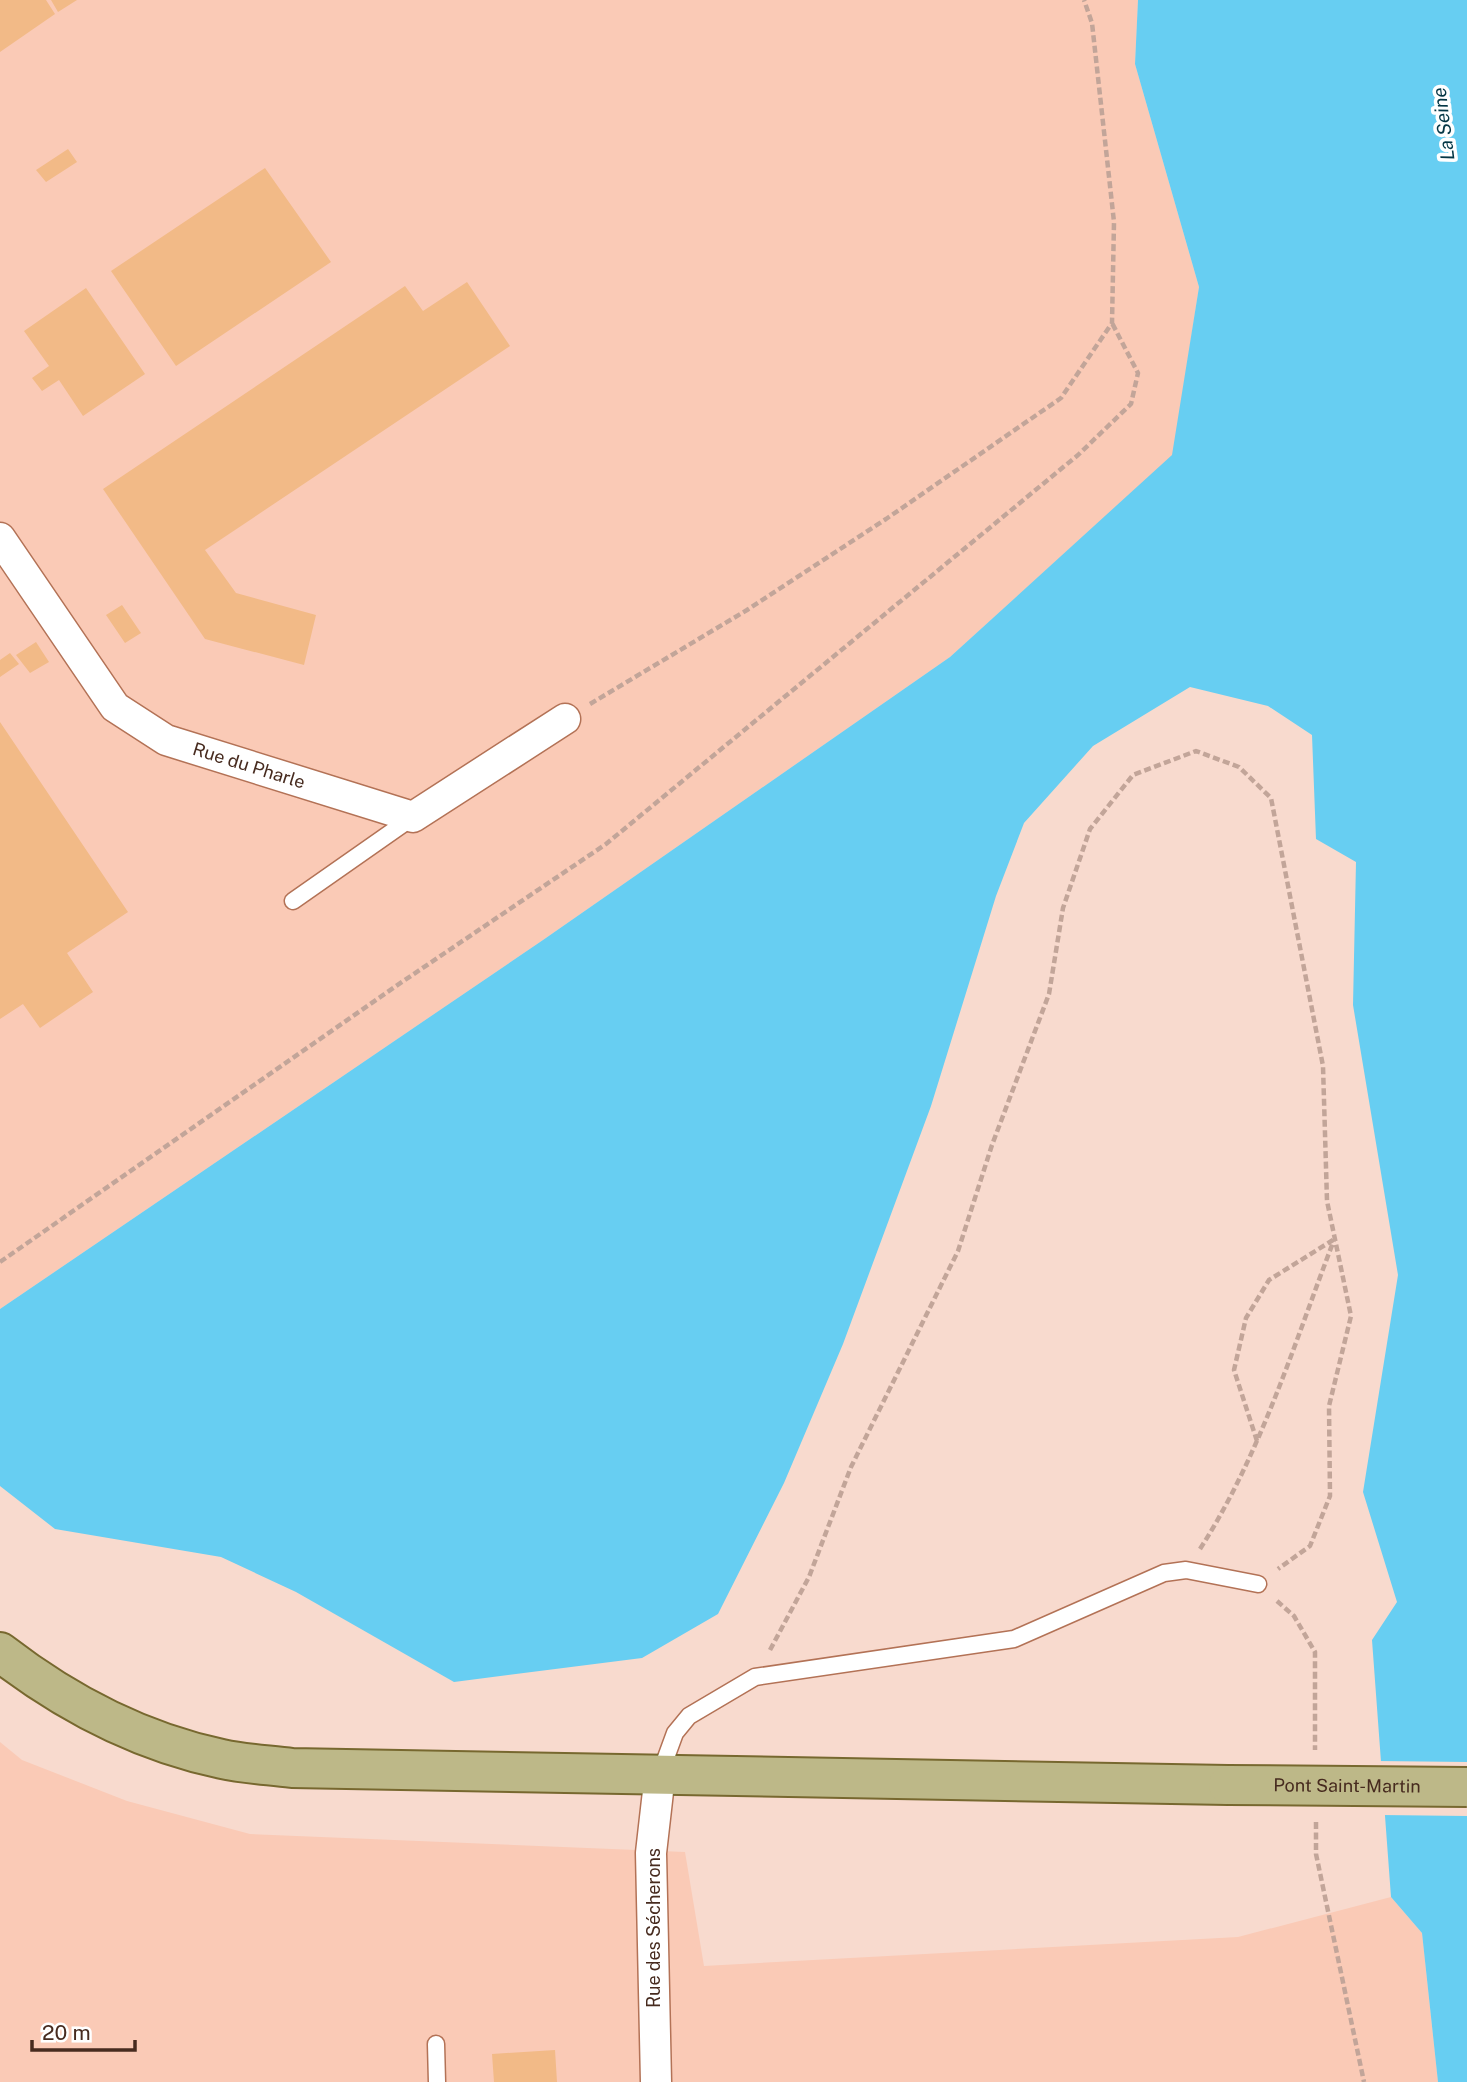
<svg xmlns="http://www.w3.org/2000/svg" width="1467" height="2082" font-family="'Public Sans',sans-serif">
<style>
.built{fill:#facab6}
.water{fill:#67cef2}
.pier{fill:#f8dace}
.building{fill:#f2ba87}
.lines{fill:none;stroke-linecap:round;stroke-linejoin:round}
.lane-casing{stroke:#b37256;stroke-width:19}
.street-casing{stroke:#b37256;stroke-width:33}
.primary-casing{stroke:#77682f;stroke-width:42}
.path{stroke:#c2a599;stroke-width:4.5;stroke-dasharray:7 3.5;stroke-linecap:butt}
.lane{stroke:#fff;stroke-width:16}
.street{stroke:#fff;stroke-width:30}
.primary{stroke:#bdb888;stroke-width:38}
.primary-bridge-casing{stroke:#77682f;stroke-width:42;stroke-linecap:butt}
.primary-bridge{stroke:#bdb888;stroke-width:38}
.labels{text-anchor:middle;stroke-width:7;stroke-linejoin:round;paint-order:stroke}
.street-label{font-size:18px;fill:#472b1f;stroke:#fff}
.water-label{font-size:19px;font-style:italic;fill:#053746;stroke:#fff}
</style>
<rect width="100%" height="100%" fill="#f8dace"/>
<path class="built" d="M0,0H1138L1135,64L1199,287L1173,455L950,657L543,940L0,1309Z
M0,1742L22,1760L127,1801L250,1834L685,1852L704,1966L1238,1937L1391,1897L1422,1933L1438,2082H0Z"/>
<path class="water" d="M1138,0H1467V2082H1438L1422,1933L1391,1897L1372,1640L1397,1602L1363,1492L1398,1275L1353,1005L1356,862L1316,839L1312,735L1268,706L1190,687L1093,746L1024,823L996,896L931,1106L843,1344L784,1483L718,1614L642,1658L454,1682L296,1592L221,1557L55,1529L0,1486V1309L543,940L950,657L1172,455L1199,287L1135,64Z"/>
<path class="pier" d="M1377,1761L1467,1762V1816L1381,1815Z"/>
<path class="building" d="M0,0H46L55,14L0,52Z
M51,0H77L58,12Z
M68,149L77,162L46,182L36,170Z
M265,168L331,262L176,366L111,271Z
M467,282L510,346L205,550L236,593L316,615L304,665L205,639L103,489L405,286L423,311Z
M86,288L145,374L83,416L59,380L42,391L32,378L49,366L24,331Z
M122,605L141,633L125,643L106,615Z
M36,642L49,662L30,673L16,655Z
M10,653L19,664L0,677V660Z
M0,722L128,912L67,953L93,992L40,1028L23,1004L0,1019Z
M555,2050L557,2082H494L492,2054Z"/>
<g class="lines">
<defs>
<path id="lane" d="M293,901L413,817
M660,1774L675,1733L689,1716L755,1677L1014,1639L1164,1573L1186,1570L1258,1584
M436,2044L437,2082"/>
<g id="street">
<path id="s1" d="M0,538L115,707L166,740L413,817L565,719"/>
<path d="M656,2082L651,1853L660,1774"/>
</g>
<path id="primary" d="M0,1652C66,1703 141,1742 222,1759C245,1764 269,1765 292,1768L1228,1785"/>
</defs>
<use href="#lane" class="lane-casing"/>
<use href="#street" class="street-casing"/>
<use href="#primary" class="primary-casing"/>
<path class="path" d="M590,704L747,610L886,519L1061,398L1112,323L1114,222L1092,23L1084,0
M0,1262L396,986L606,844L1078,455L1131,404L1138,373L1112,323
M1257,1441L1234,1370L1246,1318L1269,1280L1333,1240
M1200,1549C1261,1454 1294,1344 1334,1240
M1277,1601L1294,1616L1315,1652V1750
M770,1650L809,1577L851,1467L958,1251L992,1145L1049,994L1063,908L1090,829L1133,775L1196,751L1239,767L1271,798L1323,1066L1327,1201L1351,1316L1329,1406L1330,1496L1310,1546L1278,1569
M1316,1822V1854L1364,2082"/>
<use href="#lane" class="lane"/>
<use href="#street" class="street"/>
<use href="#primary" class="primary"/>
<defs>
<g id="primary-bridge">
<path id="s2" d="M1228,1785L1467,1787"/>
</g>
</defs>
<use href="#primary-bridge" class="primary-bridge-casing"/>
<use href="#primary-bridge" class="primary-bridge"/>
</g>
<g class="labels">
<g class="street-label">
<text dy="6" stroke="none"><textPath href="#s1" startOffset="352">Rue du Pharle</textPath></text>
<text dy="6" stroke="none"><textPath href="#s2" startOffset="119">Pont Saint-Martin</textPath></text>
<text transform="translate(654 1928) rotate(-90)" y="6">Rue des Sécherons</text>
</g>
<g class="water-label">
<text transform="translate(1443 124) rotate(-97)" y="7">La Seine</text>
</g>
</g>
<path d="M32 2040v10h103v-10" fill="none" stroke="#472b1f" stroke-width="3.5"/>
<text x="42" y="2040" font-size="21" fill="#472b1f" stroke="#ffffff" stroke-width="5" paint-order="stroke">20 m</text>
</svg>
